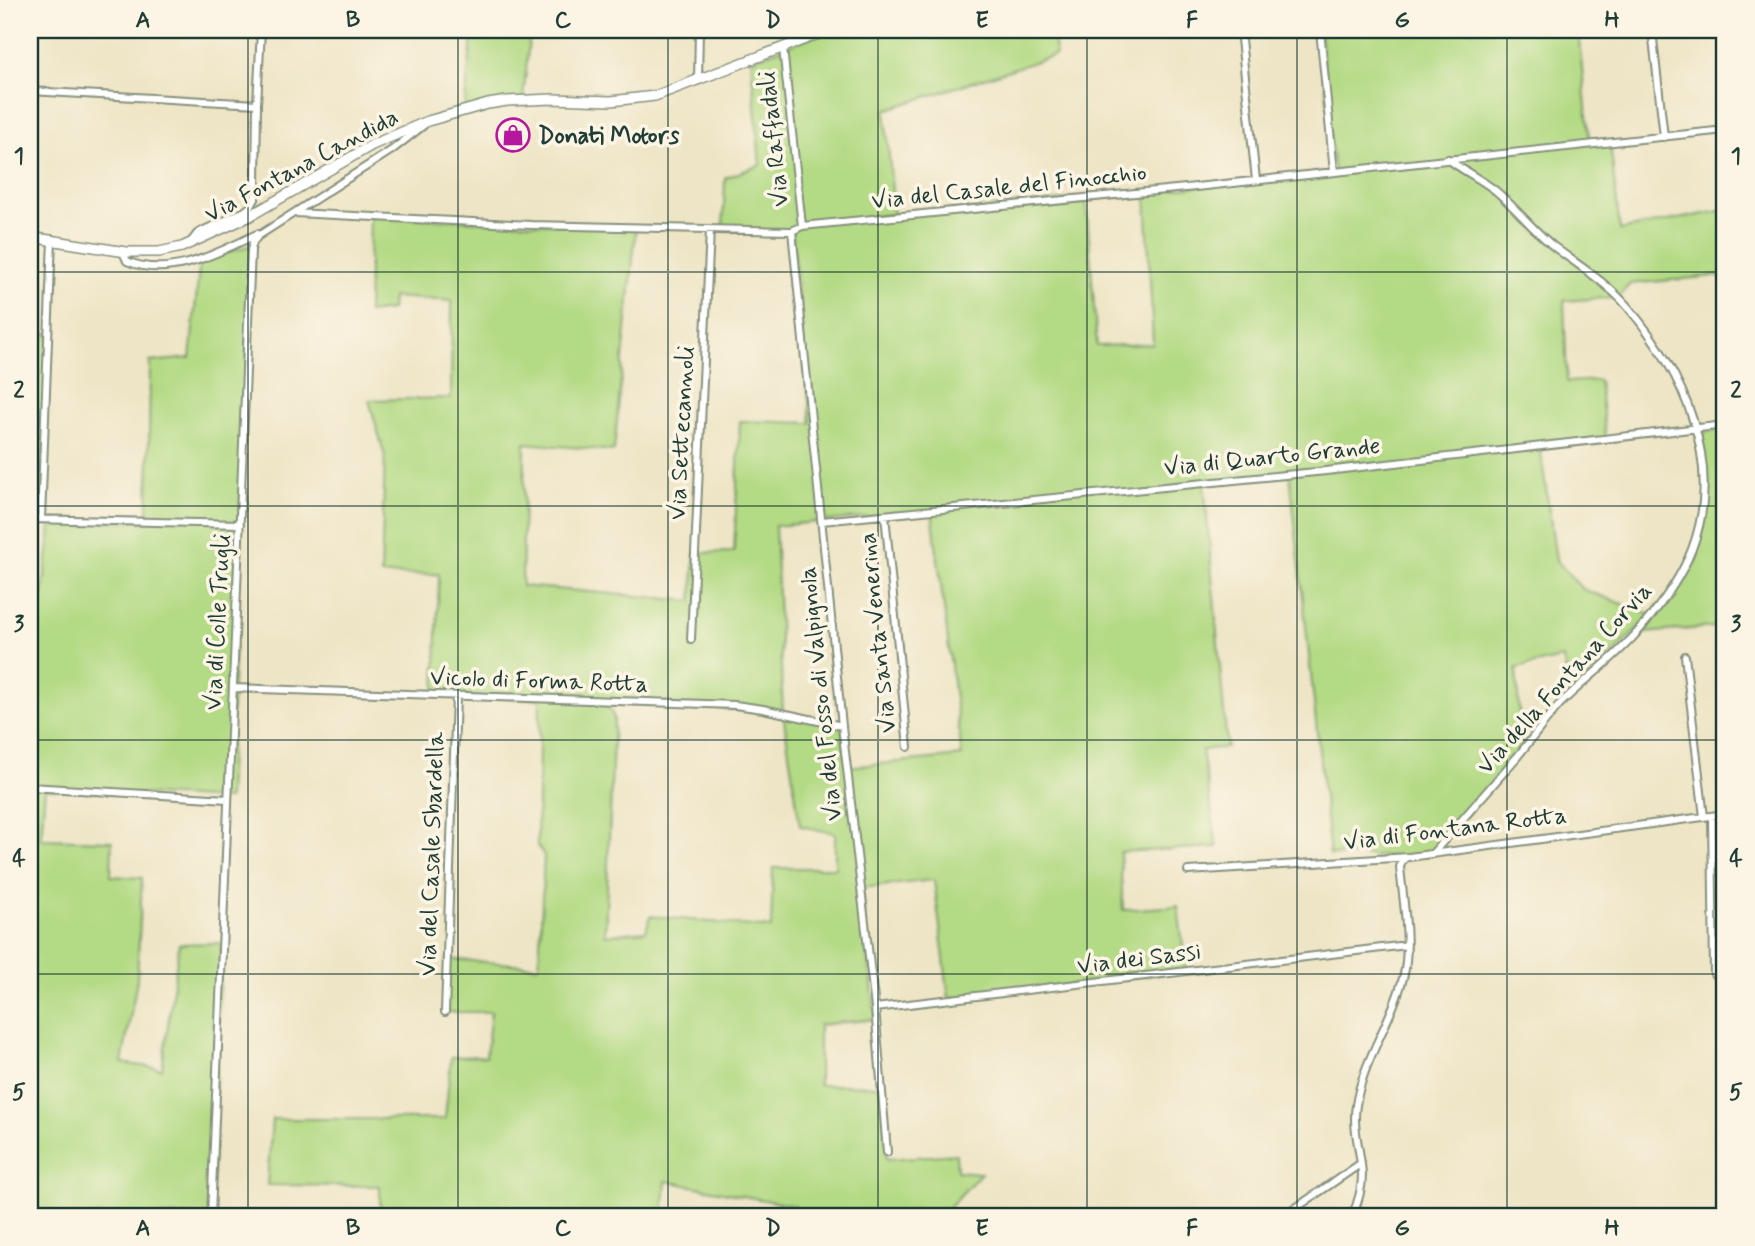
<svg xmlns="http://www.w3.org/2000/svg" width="1755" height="1246" font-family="Mynerve,sans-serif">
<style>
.grass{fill:#b3da84;stroke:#698c5c;stroke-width:2;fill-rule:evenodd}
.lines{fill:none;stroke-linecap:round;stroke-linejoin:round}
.minor-casing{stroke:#86917d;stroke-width:10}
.secondary-casing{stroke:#86917d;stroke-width:12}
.minor{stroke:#fff;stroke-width:6}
.secondary{stroke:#fff;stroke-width:9}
.grid{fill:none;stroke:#1f3d34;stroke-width:2;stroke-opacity:0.55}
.labels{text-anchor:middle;stroke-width:7;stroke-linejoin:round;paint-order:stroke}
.poi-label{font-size:24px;font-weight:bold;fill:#1f3d34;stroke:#fcf5e5;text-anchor:start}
.street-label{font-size:24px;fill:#1f3d34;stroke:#fcf5e5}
.neatline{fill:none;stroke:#1f3d34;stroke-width:2.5}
.grid-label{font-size:23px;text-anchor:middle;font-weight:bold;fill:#1f3d34}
</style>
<rect width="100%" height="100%" fill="#fcf5e5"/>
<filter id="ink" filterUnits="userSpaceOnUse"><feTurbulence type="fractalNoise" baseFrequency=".0143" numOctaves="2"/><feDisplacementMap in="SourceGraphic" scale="14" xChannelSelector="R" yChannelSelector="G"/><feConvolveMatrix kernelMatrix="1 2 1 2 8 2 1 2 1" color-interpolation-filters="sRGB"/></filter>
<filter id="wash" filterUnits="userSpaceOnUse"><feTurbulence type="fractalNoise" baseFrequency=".00686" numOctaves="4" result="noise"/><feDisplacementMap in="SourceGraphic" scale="28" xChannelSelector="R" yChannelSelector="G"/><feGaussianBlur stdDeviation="1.57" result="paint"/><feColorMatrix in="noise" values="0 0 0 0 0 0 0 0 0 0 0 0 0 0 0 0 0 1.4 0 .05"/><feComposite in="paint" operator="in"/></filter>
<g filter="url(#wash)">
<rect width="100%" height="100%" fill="#eee5c6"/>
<path class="grass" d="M473,30H530L523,100L464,111Z
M829,30H1051L1056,55L885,110L894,214L866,217L1086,198L1097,346L1153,344L1146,192L1334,171L1320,30H1578L1590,144L1610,142L1620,230L1725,210V275L1630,284L1618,297L1564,301L1567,382L1599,380L1606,439L1540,446L1556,560L1582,589L1652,615L1571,694L1563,658L1516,668L1522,751L1433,853L1408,857L1330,855L1290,475L1204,483L1227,747L1202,750L1217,847L1120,852L1123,910L1178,906L1186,971L949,999L934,880L861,888L876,1019L819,1025V1085L882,1086L887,1159L956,1154L957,1171L981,1173L941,1216H800L795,1206L666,1181L663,1216H380V1186L267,1185L272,1119H445L451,1057L486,1056L491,1012H445L447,959L539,966L544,855L537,846L540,699L435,696L439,574L381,575L385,457L369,400L451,398L452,301L392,297L391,310L368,313L370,216L636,228L614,451L525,443L522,586L692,601L695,553L734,552L740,421L811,423L792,232L723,230L725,178L760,165L751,60ZM932,511L962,756L847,767L842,726L783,713L775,526ZM606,701L783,713L800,826L835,833V868H773L771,928L650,916L646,931L605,935L614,718Z
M252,245L228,799L45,789L41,839L112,841L111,876L142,878L137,980L122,1063L162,1069L179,944L221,943L211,1216H30V606H41L52,520L148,522L150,362L190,358L200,260Z
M49,333L41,519H30V334Z
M1725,429V626L1644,633L1682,580L1694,559L1701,538L1709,487L1702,436L1704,432Z"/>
</g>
<g filter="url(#ink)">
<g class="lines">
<defs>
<path id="minor" d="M1240,30L1256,180
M1320,30L1334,172
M1652,30L1664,137
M783,48L802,226
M698,81L699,30
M30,91L257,104
M295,213L531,225L792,231L802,226L1196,187L1725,130
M792,231L842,726L875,1008L887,1152
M190,243L197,234L202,231L245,211L251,206L255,199L256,184L257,104L261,30
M123,252L127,261C169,280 220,252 257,234
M885,515L908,747
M30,519L240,524
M41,519L52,239
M822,521L1326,471L1725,425
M691,639L710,230
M1685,656L1704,817
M233,688L735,705L763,709L842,726
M30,787L228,799
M1712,816L1714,974
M1433,853C1461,821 1489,789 1517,757C1531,740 1545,721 1560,704C1586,678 1617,657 1641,628C1661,605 1681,578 1692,549C1725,463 1683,371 1627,306C1606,282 1578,265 1553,246C1532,229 1516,208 1496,191C1481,179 1463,171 1448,159
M1188,871L1409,857L1725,814
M875,1008L1407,945
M445,1012L456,697
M211,1216L251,250L253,242L258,236L392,150L424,125
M1284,1216L1360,1164
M1352,1216C1358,1203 1362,1189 1362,1175C1361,1151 1352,1129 1356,1105C1363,1059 1393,1020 1404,974C1411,943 1403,900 1400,867L1402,861L1407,857"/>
<path id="secondary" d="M30,237L126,252H159L182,247L248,217L372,145L428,121L488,104L507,101L553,99L611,101L655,96L829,30"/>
</defs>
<use href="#minor" class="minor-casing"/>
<use href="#secondary" class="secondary-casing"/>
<use href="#minor" class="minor"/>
<use href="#secondary" class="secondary"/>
</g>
</g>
<path class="grid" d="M248,30V1216M458,30V1216M668,30V1216M878,30V1216M1087,30V1216M1297,30V1216M1507,30V1216M30,272H1725M30,506H1725M30,740H1725M30,974H1725"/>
<defs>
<symbol id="shop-ring" viewBox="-11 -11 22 22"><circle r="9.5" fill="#fcf5e5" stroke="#b5179e" stroke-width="1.5"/><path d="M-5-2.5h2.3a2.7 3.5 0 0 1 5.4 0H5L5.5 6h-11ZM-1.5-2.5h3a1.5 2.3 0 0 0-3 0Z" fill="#b5179e"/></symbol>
</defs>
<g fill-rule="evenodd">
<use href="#shop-ring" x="494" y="116" width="38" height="38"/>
</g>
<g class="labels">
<g class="poi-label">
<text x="538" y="143">Donati Motors</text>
</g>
<g class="street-label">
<text transform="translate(773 139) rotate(-96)" y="8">Via Raffadali</text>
<text transform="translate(301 165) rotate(-28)" y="8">Via Fontana Candida</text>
<text transform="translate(1009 186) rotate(-6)" y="8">Via del Casale del Finocchio</text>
<text transform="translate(681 433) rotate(-87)" y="8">Via Settecannoli</text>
<text transform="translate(1272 456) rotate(-6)" y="8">Via di Quarto Grande</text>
<text transform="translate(217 622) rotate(-87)" y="8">Via di Colle Trugli</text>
<text transform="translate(877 633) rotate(-96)" y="8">Via Santa Venerina</text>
<text transform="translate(1564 678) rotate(-48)" y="8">Via della Fontana Corvia</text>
<text transform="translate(539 680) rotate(2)" y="8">Vicolo di Forma Rotta</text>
<text transform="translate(820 694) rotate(-96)" y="8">Via del Fosso di Valpignola</text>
<text transform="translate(1455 828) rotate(-7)" y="8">Via di Fontana Rotta</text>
<text transform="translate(431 854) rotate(-88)" y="8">Via del Casale Sbardella</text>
<text transform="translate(1139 958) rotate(-7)" y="8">Via dei Sassi</text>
</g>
</g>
<rect width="1755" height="1246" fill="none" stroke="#fcf5e5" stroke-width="77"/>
<rect x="38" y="38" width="1678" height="1170" class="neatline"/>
<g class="grid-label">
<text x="143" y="27">A</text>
<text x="353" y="27">B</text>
<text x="563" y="27">C</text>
<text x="773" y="27">D</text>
<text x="982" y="27">E</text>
<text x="1192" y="27">F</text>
<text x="1402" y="27">G</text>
<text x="1612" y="27">H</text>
<text x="19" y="163">1</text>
<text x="1736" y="163">1</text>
<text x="19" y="397">2</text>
<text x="1736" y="397">2</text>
<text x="19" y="631">3</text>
<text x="1736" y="631">3</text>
<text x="19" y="865">4</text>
<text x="1736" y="865">4</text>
<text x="19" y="1099">5</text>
<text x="1736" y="1099">5</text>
<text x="143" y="1235">A</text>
<text x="353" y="1235">B</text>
<text x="563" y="1235">C</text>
<text x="773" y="1235">D</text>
<text x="982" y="1235">E</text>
<text x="1192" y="1235">F</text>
<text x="1402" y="1235">G</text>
<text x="1612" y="1235">H</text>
</g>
</svg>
